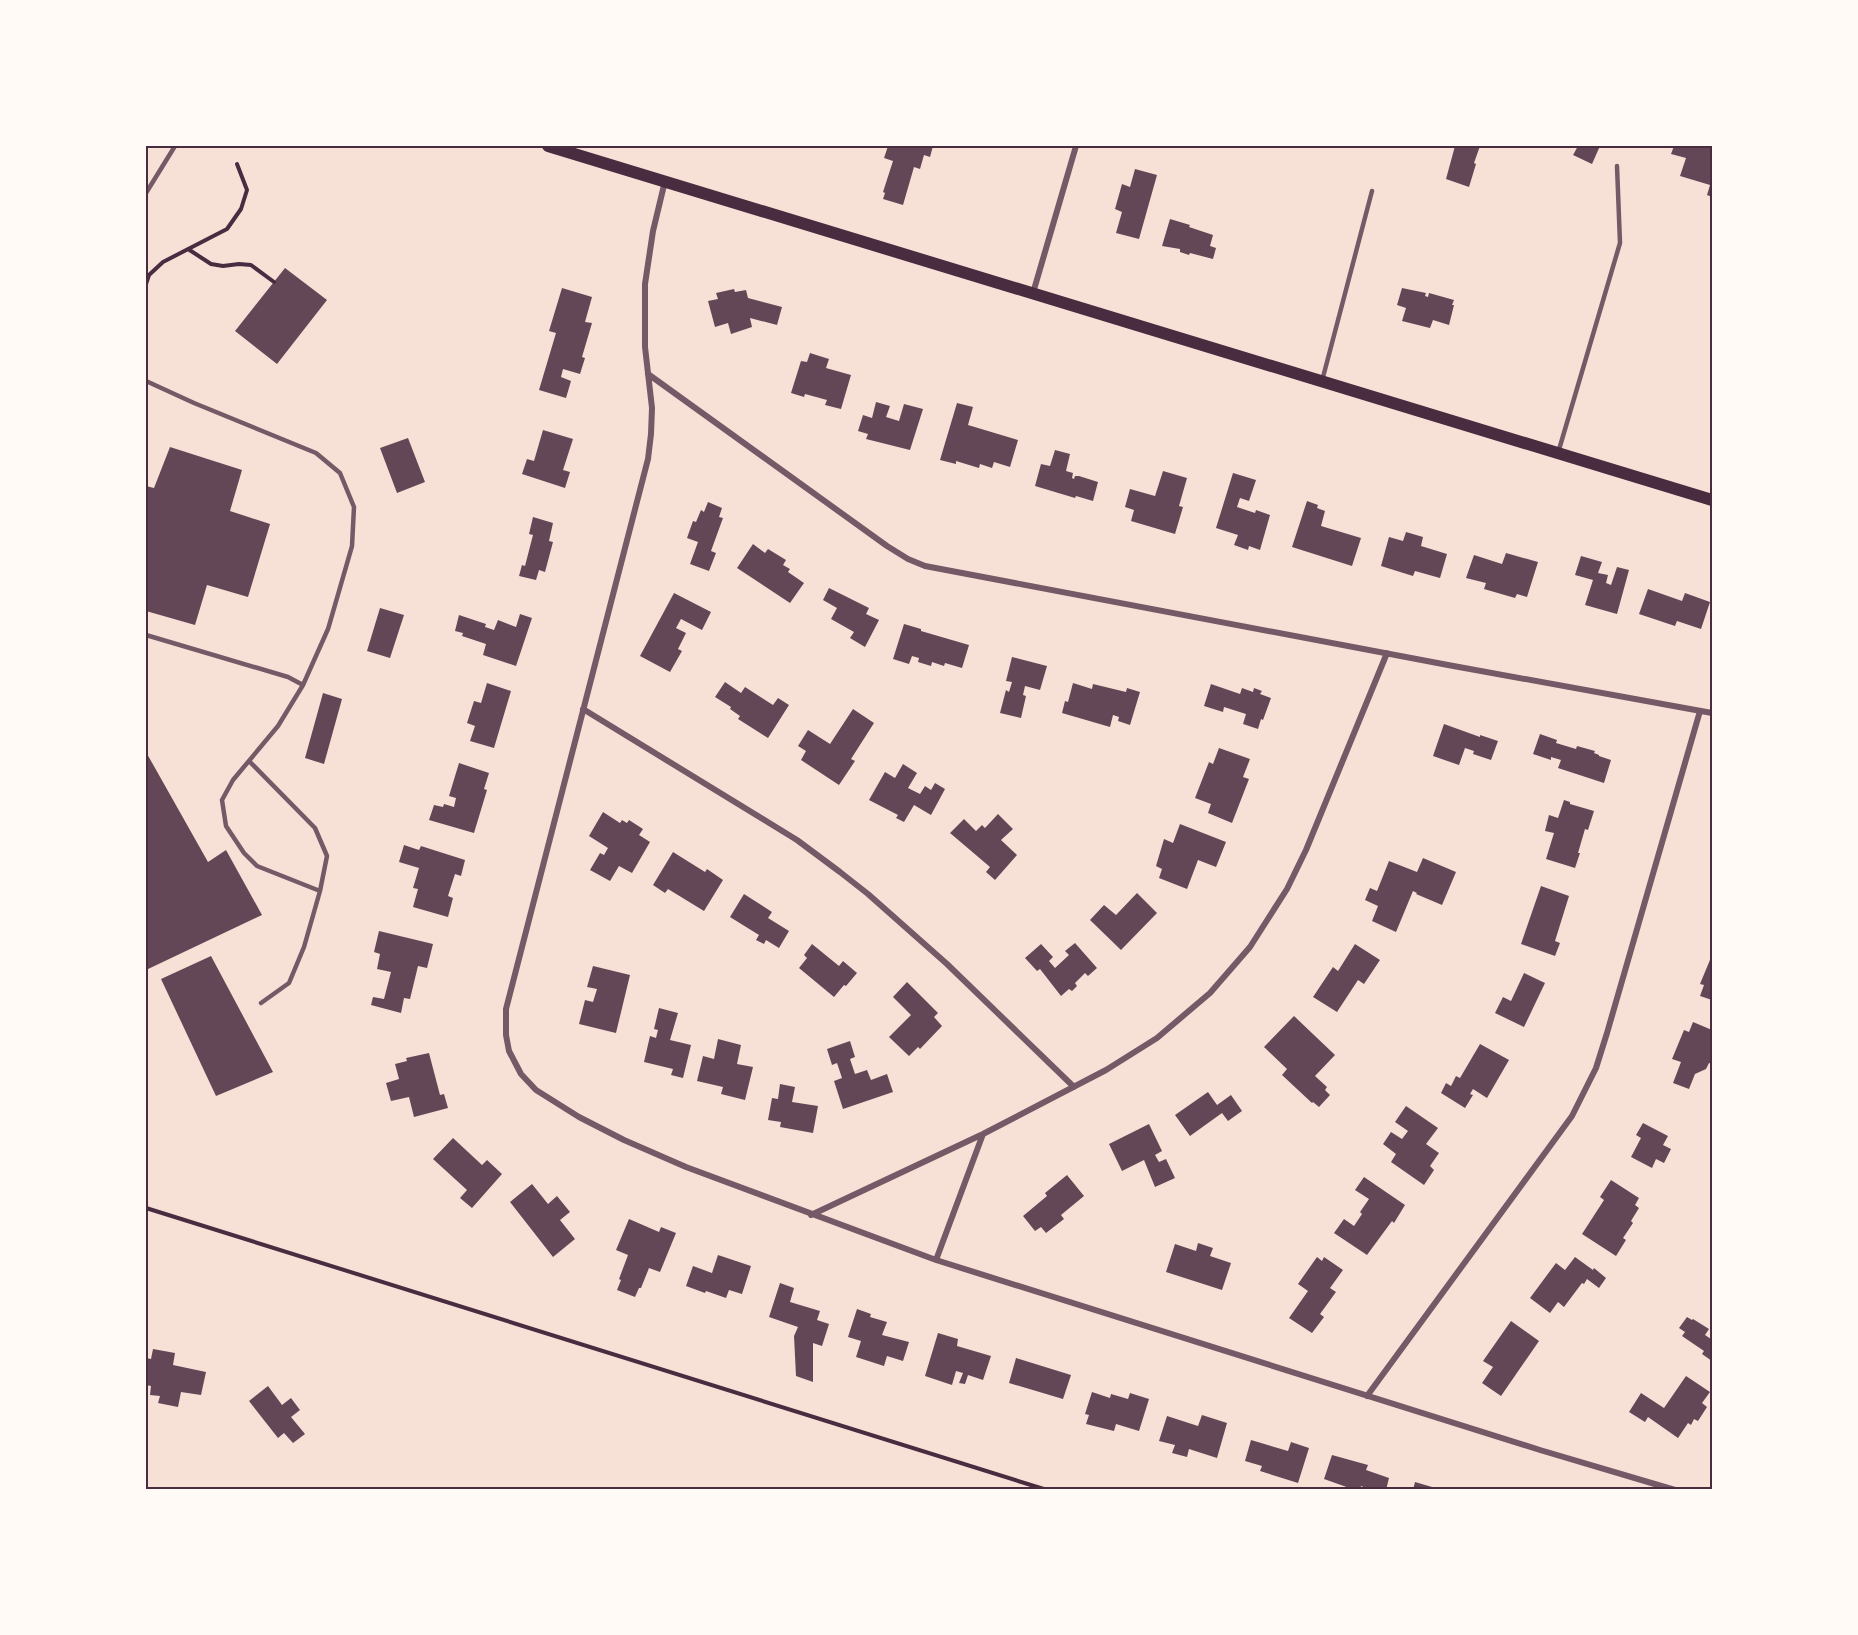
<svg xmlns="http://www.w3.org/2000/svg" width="1858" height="1635" font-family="Figtree,sans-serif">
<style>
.building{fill:#644757}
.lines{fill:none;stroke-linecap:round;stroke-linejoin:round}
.path{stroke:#4a2c40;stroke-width:4}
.service{stroke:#755966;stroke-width:4.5}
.minor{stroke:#755966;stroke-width:6}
.secondary{stroke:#4a2c40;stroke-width:12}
.neatline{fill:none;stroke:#4a2c40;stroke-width:2}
</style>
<rect width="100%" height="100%" fill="#f7e1d7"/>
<path class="building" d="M888,146H933L930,157L924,155L920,169L914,167L903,205L883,199L885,193L883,192L893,161L884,158Z
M1455,146H1480L1474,163L1476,164L1469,187L1446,179Z
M1578,146H1600L1592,164L1573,155Z
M1674,146H1712V197L1707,195L1710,185L1680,176L1686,158L1671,154Z
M1135,169L1157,175L1139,239L1116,233L1122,212L1115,209L1122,184L1130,187Z
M1170,219L1190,225L1189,227L1213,235L1210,246L1216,248L1213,259L1190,253L1189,255L1180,252V249L1162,246Z
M285,268L327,300L277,364L235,331Z
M562,288L592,297L585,322L592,323L582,357L585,358L580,374L563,369L561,377L571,381L566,398L539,390L556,333L549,331Z
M1402,288L1426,293L1425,296L1428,297L1429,293L1454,300L1452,305H1454L1449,325L1433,320L1430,328L1402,321L1406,308L1397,305Z
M734,289L735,292L746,290L748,298L782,307L777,325L750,318L752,327L731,334L728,323L715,327L708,301L718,299L716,293Z
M810,353L829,359L826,368L851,375L841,409L825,405L827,400L805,394L804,397L791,393L801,361L807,362Z
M876,402L890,406L886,417L899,421L904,404L923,409L910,450L866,439L868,434L858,431L863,415L872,418Z
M957,403L973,407L968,425L1018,440L1010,467L994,462L992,468L980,464L979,468L956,461V464L940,460Z
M543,430L573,439L563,470L570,472L565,488L522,474L527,459L534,461Z
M408,438L425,482L397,493L380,448Z
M170,447L242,470L230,511L270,524L248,597L207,585L195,625L146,611V486L154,488Z
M1055,450L1070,454L1066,471L1073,473L1072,478L1074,479L1075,476H1079L1098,482L1093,501L1076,496L1075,498L1035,486L1041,464L1050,466Z
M1163,471L1187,478L1179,506L1183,507L1175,534L1131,521L1134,510L1125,507L1130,489L1155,496Z
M1233,473L1256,480L1249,501L1240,498L1237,507L1255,513L1256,510L1270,515L1260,550L1249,546L1248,550L1234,545L1238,535L1216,528Z
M1307,501L1318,505L1317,508L1325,511L1321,526L1361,538L1352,566L1292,547Z
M708,502L722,508L719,517L723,518L711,551L716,553L709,571L690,564L698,542L687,538L693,521L696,522L701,510L704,512Z
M533,517L553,523L549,541L553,542L545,572L539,570L536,580L519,576L522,565L525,566L533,535L529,534Z
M1406,532L1423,537L1421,546L1447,554L1440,578L1415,571L1413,576L1381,566L1389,537L1403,541Z
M753,544L765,553L768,549L786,560L783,565L790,569L788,572L804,583L790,603L737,568Z
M1506,553L1538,562L1527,597L1517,594L1515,598L1484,589L1486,583L1466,578L1474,555L1502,564Z
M1581,556L1602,562L1598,573L1608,575L1606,583L1611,585L1617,567L1629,570L1617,614L1585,605L1593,580L1575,575Z
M829,588L869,608L866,614L879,620L865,647L850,638L854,632L831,619L837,608L823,600Z
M1648,589L1682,601L1685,593L1710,602L1701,629L1677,621L1675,626L1639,614Z
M674,593L711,612L702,630L681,619L676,628L686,633L678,649L682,651L670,672L640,656Z
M380,608L404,615L390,658L367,651Z
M520,614L532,618L516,666L483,655L486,644L462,636L463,633L455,631L459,615L486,624L485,627L494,630L498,620L516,627Z
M904,624L921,629V631L969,645L962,668L945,663L944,666L932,662L931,666L918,662L919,658L912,656L909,664L893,659Z
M1012,657L1047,666L1040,690L1025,686L1023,695L1026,696L1021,718L1000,713L1006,690L1009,692L1012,682L1006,681Z
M725,682L741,693L745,687L773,705L778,698L789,705L768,738L738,719L740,716L730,709L731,707L715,697Z
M487,683L511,691L494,748L470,741L475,726L467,723L474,701L481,703Z
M1073,683L1092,689L1093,684L1126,692L1127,688L1140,692L1130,725L1118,721L1119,717L1113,715L1110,727L1062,713L1065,701L1068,702Z
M1211,684L1240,694L1242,688L1253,692L1254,688L1262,691L1260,694L1271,698L1263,720L1261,719L1258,729L1243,724L1246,714L1224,707L1223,712L1204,706Z
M323,693L342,699L324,764L305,758Z
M853,709L874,723L851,759L855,761L839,785L801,760L806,751L798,746L808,730L830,744Z
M1444,724L1480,737V735L1498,741L1491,760L1473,754L1474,751L1465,748L1459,765L1433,756Z
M1540,734L1557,740L1556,743L1576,749L1577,746L1595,751L1594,753L1599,755V756L1611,760L1604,783L1558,768L1561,760L1551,757V760L1533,754Z
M1219,748L1250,759L1243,777L1249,779L1232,823L1208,813L1211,804L1195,798L1209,762L1213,764Z
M146,752L208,862L226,850L262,915L146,970Z
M459,763L489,773L484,789L487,790L474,833L429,820L434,805L443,807L444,804L454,807L456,798L449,796Z
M903,764L917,773L908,788L920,794L925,786L931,790L935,783L945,789L931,815L914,805L904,822L896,818L898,815L869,800L885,772L895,778Z
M1564,800L1570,802V804L1594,811L1588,830L1585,829L1578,853H1580L1575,868L1546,859L1554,833L1545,831L1549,815L1558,818Z
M603,812L620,823L622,820L627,823L629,820L643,829L639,835L650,842L632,873L619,866L610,881L590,870L600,853L604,855L608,848L589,836Z
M998,814L1013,829L1001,840L1017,855L995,880L986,872L990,867L950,833L964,819L976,831L982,825L985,828Z
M1180,824L1226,842L1216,867L1198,860L1187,889L1159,878L1162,869L1156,866L1164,839L1173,843Z
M404,845L419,850L421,846L465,860L461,876L455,874L448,896L453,898L448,917L413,907L418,889L413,888L419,868L399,862Z
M673,852L705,872L707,869L723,880L704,911L668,889L665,893L653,885Z
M1423,858L1456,872L1442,905L1416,894L1417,893L1413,891L1396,932L1372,921L1378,906L1365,900L1370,888L1377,891L1389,861L1417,872Z
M1541,886L1569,896L1555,941L1560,943L1555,956L1521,944Z
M1137,893L1157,913L1121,950L1090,920L1104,905L1116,915Z
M744,894L772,912L768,918L789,931L779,948L766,940L764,944L756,940L759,935L730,917Z
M379,931L433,944L427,968L418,966L410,999L404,998L401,1013L371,1005L373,997L384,999L391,972L377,969L380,954L374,952Z
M1075,943L1097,968L1088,976L1085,973L1075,983L1077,986L1072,991L1069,989L1061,996L1040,969L1037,971L1025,958L1041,944L1053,957L1049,961L1055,968L1069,955L1065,951Z
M812,944L839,966L843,961L857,973L846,986L844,985L834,997L799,968L807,958L804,955Z
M1355,944L1380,960L1364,984L1358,980L1337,1012L1313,997L1333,967L1338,971Z
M1712,955V1000L1700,996L1704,985L1700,984Z
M211,956L273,1072L216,1096L161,979Z
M593,966L630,975L616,1033L579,1024L585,1000L593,1002L597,989L587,987Z
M1524,973L1545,983L1524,1027L1495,1013L1503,997L1511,1001Z
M907,982L938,1013L934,1017L942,1026L920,1049L918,1047L909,1056L889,1037L911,1015L893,997Z
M659,1008L678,1013L670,1040L691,1045L683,1078L671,1075L673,1069L644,1062L650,1036L656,1038L658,1030L654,1029Z
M1294,1016L1335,1055L1315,1076L1327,1087L1325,1090L1330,1095L1319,1107L1313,1102L1312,1103L1282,1075L1287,1069L1264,1047Z
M1693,1022L1712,1030V1064L1709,1063L1706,1069L1695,1074L1689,1089L1673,1083L1681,1062L1672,1059L1684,1030L1689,1032Z
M718,1039L741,1045L737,1064L753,1067L745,1100L721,1094L723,1087L697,1081L703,1056L714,1059Z
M850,1041L855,1057L850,1059L855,1074L867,1070L871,1080L887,1074L893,1092L843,1109L834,1081L842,1078L837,1063L832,1065L827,1049Z
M1480,1044L1509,1060L1487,1098L1473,1089L1470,1094L1473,1095L1465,1108L1441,1093L1446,1083L1451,1086L1456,1076L1460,1078Z
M429,1053L440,1095L444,1094L448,1108L414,1117L409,1097L391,1101L386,1083L399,1079L395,1064L407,1061L406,1058Z
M780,1084L795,1087L792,1102L818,1106L813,1133L780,1127L781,1122L768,1120L772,1098L778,1099Z
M1208,1092L1217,1105L1231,1095L1242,1111L1228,1121L1222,1113L1190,1136L1175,1115Z
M1406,1106L1438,1128L1426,1144L1439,1153L1430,1166L1434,1170L1424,1185L1391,1162L1396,1154L1383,1144L1391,1132L1402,1139L1408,1131L1395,1122Z
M1643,1123L1668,1136L1663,1145L1671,1149L1664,1163L1656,1159L1652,1168L1631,1157L1641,1138L1636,1135Z
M1149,1124L1162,1151L1155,1155L1159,1162L1166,1159L1175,1178L1155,1187L1144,1160L1122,1171L1109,1144Z
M453,1138L482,1165L487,1160L502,1174L472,1208L460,1198L467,1190L433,1159Z
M1067,1175L1084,1196L1061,1215L1064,1219L1046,1233L1041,1227L1035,1231L1023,1216L1047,1196L1045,1193Z
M1364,1177L1405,1205L1394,1223L1392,1221L1367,1255L1334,1233L1344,1219L1354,1226L1362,1214L1360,1212L1369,1199L1355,1190Z
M1611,1180L1639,1198L1635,1205L1639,1208L1631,1221L1633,1223L1623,1238L1626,1240L1616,1256L1582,1234L1604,1200L1600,1197Z
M532,1184L548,1204L557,1196L570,1212L560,1220L575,1239L553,1257L510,1202Z
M629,1219L659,1232L661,1227L676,1233L660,1272L649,1268L641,1288H639L635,1297L617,1290L621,1280L619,1279L628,1255L616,1250Z
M1198,1243L1213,1248L1210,1256L1231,1263L1222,1290L1166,1272L1175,1244L1196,1251Z
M718,1255L751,1266L742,1294L729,1290L726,1298L706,1291L705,1293L686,1286L693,1266L712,1273Z
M1317,1257L1322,1261L1324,1257L1343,1270L1330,1288L1336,1292L1320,1314L1324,1317L1312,1333L1289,1318L1308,1291L1298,1284Z
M1575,1257L1593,1270L1594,1268L1606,1278L1599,1288L1587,1279L1584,1284L1582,1283L1564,1307L1558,1302L1550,1313L1530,1298L1556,1263L1565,1270Z
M780,1283L794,1288L790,1302L820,1311L817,1320L829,1324L822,1346L813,1343V1382L796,1376L794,1336L798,1327L769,1317Z
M857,1309L871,1314L870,1317L887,1322L882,1335L909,1342L903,1361L887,1356L884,1366L856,1357L861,1341L848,1337Z
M1687,1317L1692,1320L1693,1319L1709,1329L1705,1335L1711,1339L1712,1337V1361L1702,1354L1704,1351L1682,1336L1685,1332L1679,1328Z
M1511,1321L1539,1341L1501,1396L1482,1383L1493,1367L1483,1361Z
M938,1333L958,1339L957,1346L991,1356L983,1380L968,1375L965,1384L959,1383L963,1373L956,1371L952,1385L925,1376Z
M153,1349L175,1353L173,1365L206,1372L201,1395L181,1392L178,1407L158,1403L160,1396L150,1395L151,1386L146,1385V1358L151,1359Z
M1016,1358L1071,1375L1063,1399L1009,1383Z
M1686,1376L1710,1392L1702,1403L1707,1407L1698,1421L1694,1419L1691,1425L1688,1423L1678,1438L1648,1417L1645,1422L1629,1412L1641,1393L1664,1408Z
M268,1386L282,1405L291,1398L300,1410L291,1417L305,1434L293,1443L284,1433L278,1438L249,1401Z
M1092,1392L1110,1398L1111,1394L1128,1399L1130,1393L1149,1399L1139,1431L1116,1424L1114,1431L1086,1424L1089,1415L1085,1414Z
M1202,1415L1227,1423L1217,1458L1189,1449L1187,1457L1172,1453L1175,1445L1159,1441L1167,1416L1198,1426Z
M1251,1440L1288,1451L1291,1442L1309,1448L1298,1483L1260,1471L1262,1466L1245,1461Z
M1332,1455L1368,1465L1366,1470L1389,1478L1386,1490H1370L1361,1486L1360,1490H1355L1324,1479Z
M1415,1482L1439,1489V1490H1413Z"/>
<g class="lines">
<path class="path" d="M188,249L211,264L223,266L239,264L251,265L274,282
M146,284L149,275L163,262L227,229L241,209L247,190L237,164
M146,1208L1047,1490"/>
<path class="service" d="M146,193L175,146
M146,381L194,403L316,453L340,473L354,507L352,546L328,629L303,685L278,726L233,780L222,800L226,826L244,853L257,866L320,891
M1322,381L1372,191
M1558,453L1620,243L1617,166
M146,635L288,677L303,685
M249,761L315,828L327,856L320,891L304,947L289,983L261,1003"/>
<path class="minor" d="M665,181L653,231L645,284V347L652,408L651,434L648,459L506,1009V1035L509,1051L521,1074L536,1090L579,1117L624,1140L686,1167L936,1260L1540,1450L1675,1490
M1033,293L1076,146
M648,374L887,546L908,559L925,566L1448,665L1712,713
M583,709L797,840L840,872L868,894L947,964L1074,1087
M811,1215L983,1134L1106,1070L1157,1038L1210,993L1250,947L1287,889L1306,850L1387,653
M936,1260L983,1134
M1367,1396L1572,1116L1596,1068L1607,1033L1700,711"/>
<path class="secondary" d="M548,146L1712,500"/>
</g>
<rect width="1858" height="1635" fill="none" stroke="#fffaf5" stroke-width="294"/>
<rect x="147" y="147" width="1564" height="1341" class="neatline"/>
</svg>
